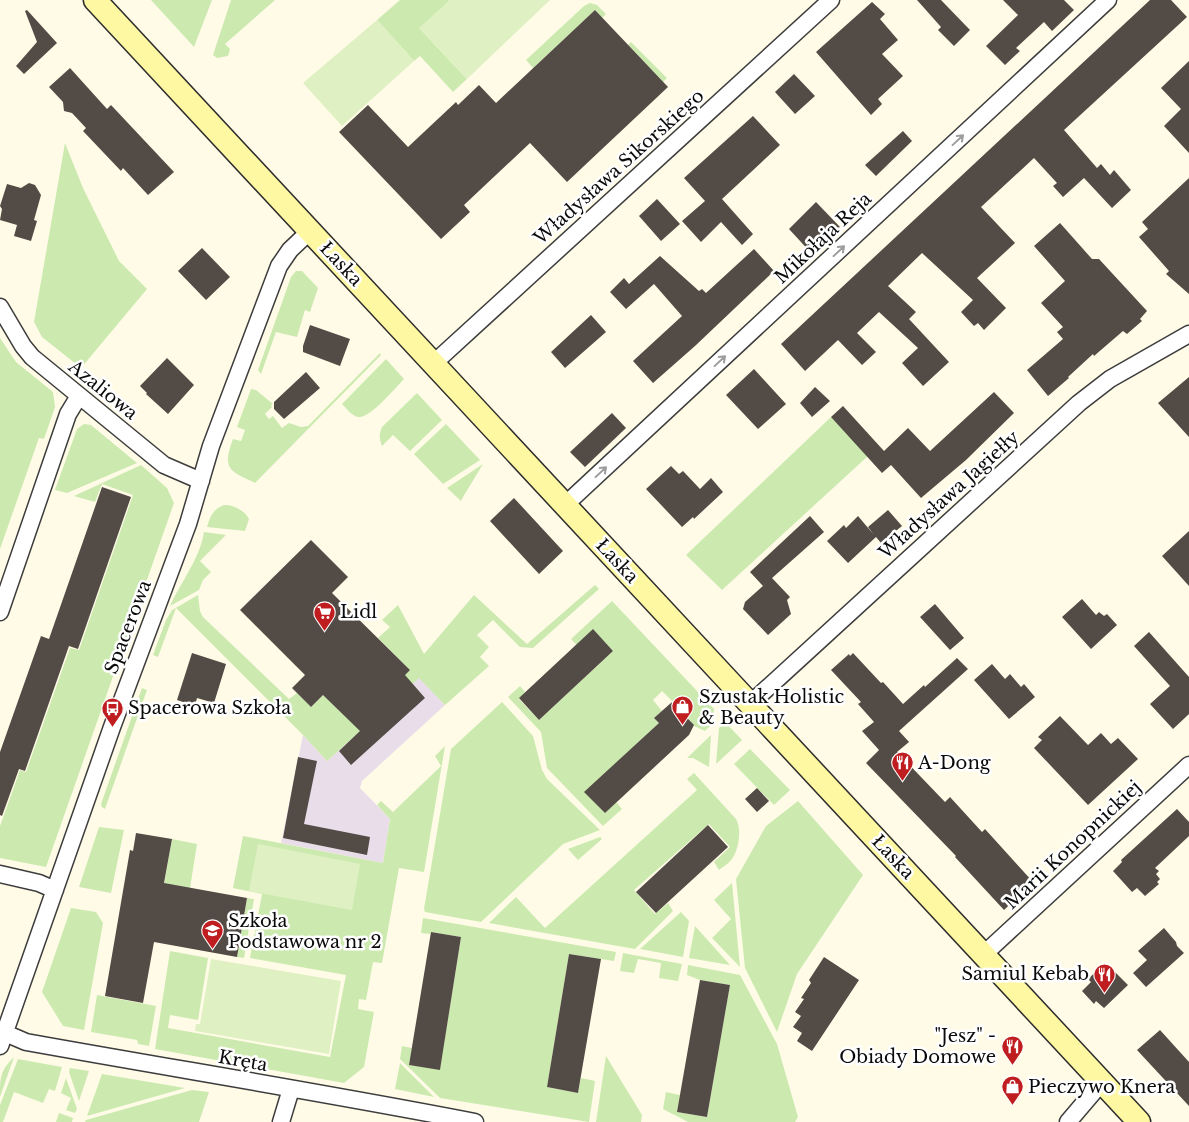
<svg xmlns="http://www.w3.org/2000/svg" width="1189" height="1122" font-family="'Libre Baskerville',serif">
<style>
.industrial{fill:#e9ddea}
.green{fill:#cceab0}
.pitch{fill:#dff1c2}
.building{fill:#534b46}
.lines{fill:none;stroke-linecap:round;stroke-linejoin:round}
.street-casing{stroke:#3d3d3d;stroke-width:19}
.secondary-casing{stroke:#2c2c2c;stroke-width:25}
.street{stroke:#fff;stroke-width:16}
.secondary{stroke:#fff8a2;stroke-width:22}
.oneway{stroke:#9d9d9d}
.labels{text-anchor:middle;stroke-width:5;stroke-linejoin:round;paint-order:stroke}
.street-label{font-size:18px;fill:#0a0a0a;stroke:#fff}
.poi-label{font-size:18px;fill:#0a0a0a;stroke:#fff;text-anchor:start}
</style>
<rect width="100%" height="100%" fill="#fffbe7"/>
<path class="industrial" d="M419,677L445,705L362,781L360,788L390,819L383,863L281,843L303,735L327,761Z"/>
<path class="green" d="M151,0H212L194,47Z
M231,0H275L225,44L230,49L228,56L217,58L213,55Z
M400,0H450L420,29L467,79L453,92L420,56L414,61L377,20Z
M590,3L597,5L606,14L602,18L595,10L533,68L526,60L584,6Z
M631,42L667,78L663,82L628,45Z
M65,143L83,188L119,261L147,289L81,368L42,337L34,322Z
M296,271H302L318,288L310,312L305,310L297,337L276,332L261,374L258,370L291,277Z
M0,338L16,362L53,392L55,407L44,439L39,438L0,549Z
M380,353L381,355L255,483C229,471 222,469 233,439L241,441L245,430L237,427L251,389L256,390L273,404L271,405L272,407L265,414L269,419L273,416L282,428L289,423L301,427L308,426Z
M386,359L404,379C395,388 370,419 358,417C352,416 346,408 342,404Z
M417,393L442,420L410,451L393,435L382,446C379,438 379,434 382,427Z
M831,417L868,456L722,590L686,555Z
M84,424L91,425L137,463L67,493L55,490L77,429Z
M446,424L480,460L443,484L414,454Z
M483,464L463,497L461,501L447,488Z
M141,465L167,488L174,503L46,867L0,858V826L20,770L26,772L70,648L79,650L133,495L102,484L95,502L74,496Z
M224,505C233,504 245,511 249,519L245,531L207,527C210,517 213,509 224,505Z
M204,532L226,535L200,561L211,572L203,580L199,590L170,606C181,582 200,558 204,532Z
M595,585L599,589L533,648L520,647L493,620L477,635L489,647L480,657L489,666L445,705L419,678L327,761L303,735L176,608L158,657L153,655L166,620L172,610L198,595L200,611L203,617L289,699L297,693L311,707L323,695L410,670L378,638L390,627L382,620L398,605L424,654L474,595L527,644Z
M612,601L714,709L713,723L705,731L694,726L687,716L662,691L653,700L662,711L654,718L659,723L585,792L605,813L616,802L622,809L603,826L547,768L541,732L508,697L520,686L525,692L519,699L539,720L613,651L593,630L577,645L571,639Z
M142,688L147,690L105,809L102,807L101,804Z
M502,702L533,736L542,770L547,779L600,830L563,844L481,922L425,912L424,909L451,749Z
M725,722L742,740L716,764L719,728Z
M711,735L709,767L693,758H687Z
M445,746L424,872L399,868L382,963L373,962L366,1000L359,999L358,1009L374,1012L364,1067L344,1083L155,1049L170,951L208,958L198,1020L170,1015L168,1028L330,1057L346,975L250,958L262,894L233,888L243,836L383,863L390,819L377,805L381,801L393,812L441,766L435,756Z
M750,749L790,790L774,805L734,764Z
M694,773L736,819C742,829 739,849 732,859C729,863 723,867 719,870L714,862L730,847L709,824L634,890L655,914L668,903L673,911L635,949L489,923L516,897L545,928L697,790L687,779Z
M798,801L863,875L797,974L777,1032L745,968L736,879L766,826Z
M99,827L124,830L111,893L79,887Z
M600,837L602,839L578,860L568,849Z
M172,839L197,844L187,907L161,902Z
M732,883L740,967L712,938L731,919L714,900Z
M247,898L254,899L244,958L237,957Z
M71,908L96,912L103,923L84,1030L63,1026L42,992Z
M681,912L689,921L683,957L640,949Z
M423,918L616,952L614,961L569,954L547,1087L578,1093L581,1078L595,1081L589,1122L440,1098L400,1059L402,1046L412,1048L409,1065L440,1069L461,937L431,932L430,934L421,933Z
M695,926L730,965L689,958Z
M623,953L682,964L678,981L659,978L661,963L638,959L634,973L620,971Z
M688,965L740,975L777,1044L798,1117L795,1122H688L663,1109L666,1092L680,1095L677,1112L707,1117L730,985L700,980L687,975Z
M97,995L156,1006L149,1046L138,1044L137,1040L91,1032Z
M606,1056L642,1115L641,1122H596Z
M14,1057L0,1097C0,1077 0,1071 14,1057Z
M18,1059L62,1067L55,1091L49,1089L43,1103L14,1092L3,1122H0V1105Z
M400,1063L434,1097L395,1089Z
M70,1068L89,1071L79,1101L69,1072Z
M102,1074L185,1088L87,1116Z
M66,1078L77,1109L75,1113L66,1110L71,1098L61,1093Z
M192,1090L209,1092L199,1122H85L86,1120Z
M59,1113L73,1118L72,1122H56Z"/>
<path class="pitch" d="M450,0H550L467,79L419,28Z
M377,20L414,61L342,126L303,83Z
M258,844L360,864L352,910L249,891Z
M211,959L341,981L329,1054L195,1031L196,1024H200Z"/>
<path class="building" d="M917,0H941L970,30L954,46L938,30L941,27Z
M1003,0H1064L1074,10L1052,31L1044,22L1016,48L1020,51L1005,65L986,46L1018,15Z
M1150,0H1171L1187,17L1064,130L1097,168L1101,164L1110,175L1114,170L1131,190L1112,208L1084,178L1063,197L1053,186L1057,183L1034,158L981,207L1015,243L977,278L1006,308L984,330L978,323L974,326L961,312L973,300L922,253L888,286L916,312L909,319L949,362L923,386L902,363L918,348L879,312L857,333L876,352L862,365L838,340L805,371L781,344Z
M872,2L885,14L880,19L898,40L882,54L903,76L878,99L882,104L871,115L816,52Z
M27,10L57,43L24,74L16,66L37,42L25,11Z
M595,10L668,87L567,182L530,143L464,205L470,212L441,239L339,132L368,105L408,147L456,102L458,105L479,85L496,103Z
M1189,61V153L1164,126L1181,109L1161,88Z
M70,68L107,109L111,105L174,172L148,195L123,168L121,171L83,131L86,128L72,113L64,111L63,102L49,87Z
M794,74L815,96L795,114L775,92Z
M753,116L780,145L722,199L753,234L742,245L721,222L701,242L682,221L705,201L684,178Z
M903,131L912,141L876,176L865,165Z
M1189,178V294L1166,274L1169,271L1139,237L1148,229L1142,222Z
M29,183L35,185L41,195L34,220L37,221L31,241L14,236L17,225L0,220L2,209L0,206L7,184L21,188Z
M657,199L680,224L661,241L639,216Z
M816,202L840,227L812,254L789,229Z
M1060,223L1092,259H1099L1147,311L1140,319L1142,321L1127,334L1123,331L1094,356L1093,354L1068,377L1069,378L1048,396L1027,370L1063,339L1057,332L1063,327L1041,303L1065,281L1034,246Z
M202,248L230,277L206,300L178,271Z
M754,249L774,271L695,346L653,383L633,361L682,316L654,284L626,309L610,292L624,278L629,284L660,256L699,291L702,289L706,293Z
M591,315L606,332L565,368L551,352Z
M310,325L350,339L340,366L303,352V346Z
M167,358L194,385L168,414L146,394L147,393L140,386Z
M754,369L786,404L758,429L726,395Z
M306,372L320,388L284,419L274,409V402Z
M1189,377V437L1158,403Z
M815,387L830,401L812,417L800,403Z
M994,392L1014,413L966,460L921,498L891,465L882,473L831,417L843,406L884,451L908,428L930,451Z
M612,413L626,428L585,467L570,452Z
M671,466L679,474L683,471L700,489L711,478L723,492L694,519L693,517L682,527L646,489Z
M102,487L131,497L78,649L69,646L25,771L19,769L2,816L0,815V752L41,636L49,639Z
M514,498L563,551L539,574L490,521Z
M888,510L902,526L881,543L876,537L848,563L827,541L844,525L846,528L858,516L874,535L868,527Z
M810,516L824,532L763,586L750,572Z
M1189,531V586L1162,556Z
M311,540L348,577L332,593L410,670L405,675L425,698L351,765L339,751L360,731L323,695L311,707L292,688L305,675L240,610Z
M772,578L790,597L787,600L791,614L768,635L743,609L745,602Z
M1082,599L1096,615L1099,612L1104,616L1107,614L1117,625L1091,649L1062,617Z
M935,604L964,638L950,650L920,617Z
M593,629L613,651L539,720L519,698Z
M1149,632L1189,677V714L1173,729L1150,704L1170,686L1134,646Z
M192,653L226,664L214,703L197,698L195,706L177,700Z
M853,653L881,683L883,682L903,704L924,685L925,687L957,658L968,669L899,731L909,742L897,752L945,802L950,797L982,832L985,829L1033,882L1004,910L955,857L956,856L866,763L879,750L862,731L874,722L858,704L861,702L831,670L849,654L850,656Z
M992,664L1005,679L1010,674L1021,687L1024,684L1035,697L1009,719L974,680Z
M672,702L694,725L689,735L605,813L584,792L659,723L654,718Z
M1060,716L1088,745L1101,733L1111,744L1118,738L1138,759L1088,805L1034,748L1042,740L1038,737Z
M298,757L317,761L304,824L370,837L367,855L283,838Z
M757,788L769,801L757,812L745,799Z
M1177,809L1189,822V836L1155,868L1159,871L1156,874L1160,879L1157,882L1159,884L1145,896L1137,888L1132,892L1113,871L1122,862L1121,860Z
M708,825L728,847L656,913L636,892Z
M136,833L172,839L164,883L247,898L237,957L154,942L143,1003L105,996L130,850L133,851Z
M1164,928L1176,942L1177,946L1184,953L1146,987L1133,973L1147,960L1138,951Z
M431,932L461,937L440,1070L409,1065Z
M569,954L601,959L578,1093L547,1087Z
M824,957L859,980L812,1051L797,1041L802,1033L793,1027L801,1016L795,1012L804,999L801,998L811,983L809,980Z
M1101,967L1110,977L1115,972L1128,985L1104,1008L1096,1001L1094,1004L1082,991L1091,982L1088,979Z
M700,980L730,985L707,1117L677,1112Z
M1160,1030L1189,1062V1106L1137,1050Z"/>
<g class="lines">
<defs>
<path id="street" d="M0,307L23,346L32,357L164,465L201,481
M434,363L831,0
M565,505L1108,0
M0,612L68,414L79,396
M750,704L1079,403L1110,379L1189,334
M0,874L39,883L55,890
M983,955L1189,765
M5,1033L26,1042C176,1069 326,1093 475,1122
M0,1046L112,727L188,524L211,446L279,266L290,250L310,231
M281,1122L291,1089
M1068,1122L1102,1082"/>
<path id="secondary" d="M95,0L1139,1122"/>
</defs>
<use href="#street" class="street-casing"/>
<use href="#secondary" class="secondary-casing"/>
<use href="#street" class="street"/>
<use href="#secondary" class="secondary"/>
</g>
<defs><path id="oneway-shaft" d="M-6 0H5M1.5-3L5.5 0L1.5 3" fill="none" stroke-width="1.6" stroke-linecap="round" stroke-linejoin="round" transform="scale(1.25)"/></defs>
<g class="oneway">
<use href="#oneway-shaft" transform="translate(958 140) rotate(-43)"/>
<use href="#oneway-shaft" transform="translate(839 251) rotate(-43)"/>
<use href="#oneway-shaft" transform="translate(720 361) rotate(-43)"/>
<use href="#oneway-shaft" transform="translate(601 472) rotate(-43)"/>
</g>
<defs>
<symbol id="supermarket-pin" viewBox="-11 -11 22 30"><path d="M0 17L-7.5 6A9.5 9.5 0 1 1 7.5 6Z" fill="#bf1d1f" stroke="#fff"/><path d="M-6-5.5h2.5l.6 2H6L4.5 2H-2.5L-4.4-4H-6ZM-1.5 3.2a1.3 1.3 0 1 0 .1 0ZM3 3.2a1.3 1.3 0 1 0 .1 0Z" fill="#fff"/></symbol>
<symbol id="shop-pin" viewBox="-11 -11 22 30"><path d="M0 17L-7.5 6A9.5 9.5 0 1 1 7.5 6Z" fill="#bf1d1f" stroke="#fff"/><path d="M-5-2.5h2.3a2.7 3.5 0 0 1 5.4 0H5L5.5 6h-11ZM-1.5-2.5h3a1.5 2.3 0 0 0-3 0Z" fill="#fff"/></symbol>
<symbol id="bus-pin" viewBox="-11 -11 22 30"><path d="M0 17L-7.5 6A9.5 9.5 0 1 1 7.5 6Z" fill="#bf1d1f" stroke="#fff"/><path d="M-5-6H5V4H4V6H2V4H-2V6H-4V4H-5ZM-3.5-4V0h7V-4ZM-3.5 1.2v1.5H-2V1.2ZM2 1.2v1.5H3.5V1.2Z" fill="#fff"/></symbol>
<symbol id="restaurant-pin" viewBox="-11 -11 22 30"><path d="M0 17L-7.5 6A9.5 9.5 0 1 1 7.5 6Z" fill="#bf1d1f" stroke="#fff"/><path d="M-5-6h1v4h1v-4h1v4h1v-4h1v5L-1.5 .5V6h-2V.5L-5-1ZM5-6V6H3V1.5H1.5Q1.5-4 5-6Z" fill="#fff"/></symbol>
<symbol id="school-pin" viewBox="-11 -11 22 30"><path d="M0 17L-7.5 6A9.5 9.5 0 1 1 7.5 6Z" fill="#bf1d1f" stroke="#fff"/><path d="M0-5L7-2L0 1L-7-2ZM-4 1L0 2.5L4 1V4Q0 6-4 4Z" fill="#fff"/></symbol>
</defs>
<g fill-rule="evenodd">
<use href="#supermarket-pin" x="312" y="600" width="25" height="34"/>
<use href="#shop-pin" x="670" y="694" width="25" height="34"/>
<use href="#bus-pin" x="100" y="696" width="25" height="34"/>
<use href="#restaurant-pin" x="890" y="750" width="25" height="34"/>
<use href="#school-pin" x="200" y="918" width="25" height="34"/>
<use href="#restaurant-pin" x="1092" y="962" width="25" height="34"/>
<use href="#restaurant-pin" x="1000" y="1034" width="25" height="34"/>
<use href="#shop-pin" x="1000" y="1074" width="25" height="34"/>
</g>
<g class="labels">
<g class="street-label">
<text transform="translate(619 167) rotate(-42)" y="6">Władysława Sikorskiego</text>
<text transform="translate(823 238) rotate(-43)" y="6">Mikołaja Reja</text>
<text transform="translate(341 264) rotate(47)" y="6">Łaska</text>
<text transform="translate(103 390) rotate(39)" y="6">Azaliowa</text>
<text transform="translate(949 495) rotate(-42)" y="6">Władysława Jagiełły</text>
<text transform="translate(617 561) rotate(47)" y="6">Łaska</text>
<text transform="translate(128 627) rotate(-69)" y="6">Spacerowa</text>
<text transform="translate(1073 845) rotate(-43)" y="6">Marii Konopnickiej</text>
<text transform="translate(893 857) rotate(47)" y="6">Łaska</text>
<text transform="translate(243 1061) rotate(10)" y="6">Kręta</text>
</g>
<g class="poi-label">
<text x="340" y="618">Lidl</text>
<text x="699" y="703">Szustak Holistic<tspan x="699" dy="21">&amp; Beauty</tspan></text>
<text x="128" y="714">Spacerowa Szkoła</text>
<text x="918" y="769">A-Dong</text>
<text x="228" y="927">Szkoła<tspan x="228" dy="21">Podstawowa nr 2</tspan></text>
<text x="1089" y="980" text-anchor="end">Samiul Kebab</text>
<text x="996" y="1042" text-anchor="end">"Jesz" -<tspan x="996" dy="21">Obiady Domowe</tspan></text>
<text x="1028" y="1093">Pieczywo Knera</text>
</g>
</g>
</svg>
